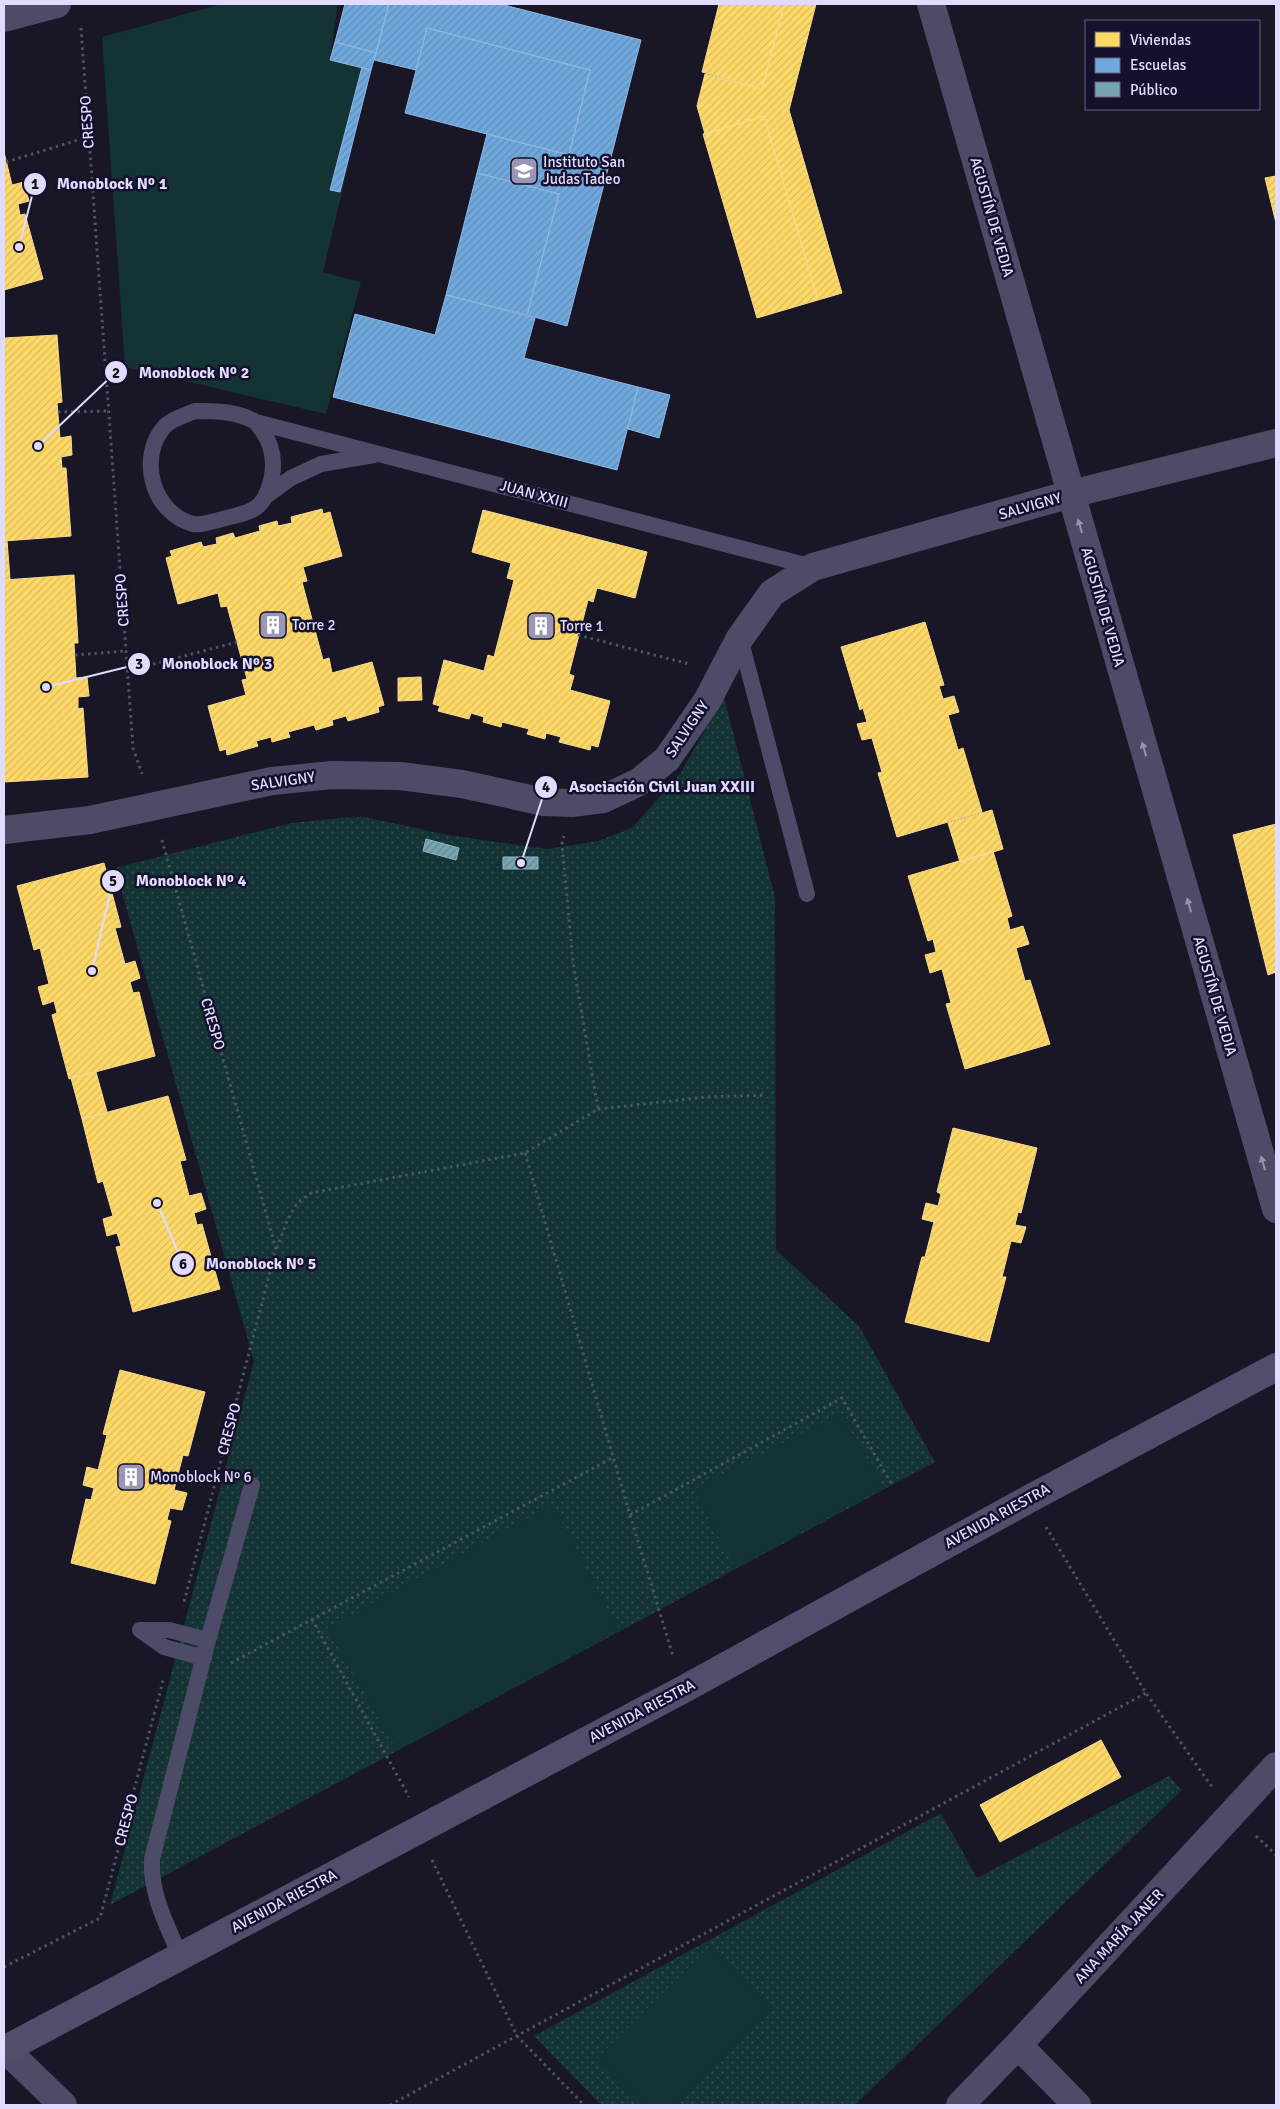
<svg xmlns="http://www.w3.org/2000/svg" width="1280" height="2109" font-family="Signika,sans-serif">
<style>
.grass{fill:url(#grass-dots)}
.pitch{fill:#133334}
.homes{fill:url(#homes-hatch);stroke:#f6da94}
.schools{fill:url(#schools-hatch);stroke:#91b7e6}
.public{fill:url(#public-hatch);stroke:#96b5c7}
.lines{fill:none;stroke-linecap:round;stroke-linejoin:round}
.path{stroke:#475567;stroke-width:3;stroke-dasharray:2.5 4;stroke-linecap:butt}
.lane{stroke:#4d4b67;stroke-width:16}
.street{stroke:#4d4b67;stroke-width:28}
.secondary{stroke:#504e6c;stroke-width:28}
.oneway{fill:#9693b3}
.labels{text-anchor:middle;stroke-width:5;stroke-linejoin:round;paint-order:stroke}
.street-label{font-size:15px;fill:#e0dbff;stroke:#15102c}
.poi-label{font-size:15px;fill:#e0dbff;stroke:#15102c;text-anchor:start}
.leader{fill:none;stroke:#e0dbff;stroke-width:2}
.callout-dot{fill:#e0dbff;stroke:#15102c;stroke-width:2}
.mark-label{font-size:15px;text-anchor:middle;font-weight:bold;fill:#111}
.callout-label{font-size:16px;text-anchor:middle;font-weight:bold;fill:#e0dbff;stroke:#15102c;stroke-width:5;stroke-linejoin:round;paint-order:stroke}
</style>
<defs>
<pattern id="grass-dots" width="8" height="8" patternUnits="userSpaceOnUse" patternTransform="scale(1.25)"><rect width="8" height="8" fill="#133334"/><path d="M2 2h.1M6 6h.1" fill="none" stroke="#355052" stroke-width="1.8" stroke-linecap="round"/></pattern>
<pattern id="homes-hatch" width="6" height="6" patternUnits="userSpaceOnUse" patternTransform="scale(1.25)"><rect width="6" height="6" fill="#ffd966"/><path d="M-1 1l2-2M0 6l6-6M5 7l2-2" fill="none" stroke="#d9bb61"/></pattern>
<pattern id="schools-hatch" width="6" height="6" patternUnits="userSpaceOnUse" patternTransform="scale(1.25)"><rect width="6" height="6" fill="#6fa8dc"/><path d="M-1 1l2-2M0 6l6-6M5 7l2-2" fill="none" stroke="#648eb8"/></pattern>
<pattern id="public-hatch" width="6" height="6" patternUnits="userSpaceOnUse" patternTransform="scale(1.25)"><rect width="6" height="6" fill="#76a5af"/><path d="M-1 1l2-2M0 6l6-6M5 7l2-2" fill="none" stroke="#678791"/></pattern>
</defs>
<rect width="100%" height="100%" fill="#191626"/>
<path class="grass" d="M724,697L775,897L776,1250L859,1326L935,1462L110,1905L254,1361L115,868L291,823L341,818L365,817L448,835L547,849L598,841L632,828L680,774Z
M1169,1776L1182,1790L855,2105H601L534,2036L941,1813L977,1878Z"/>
<path class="pitch" d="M222,4H338L330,59L371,70L323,272L361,282L326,414L125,367L102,37Z
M840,1413L884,1487L735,1568L693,1490Z
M553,1504L619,1630L397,1751L327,1628Z
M711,1945L772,2006L672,2105H642L596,2059Z"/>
<path class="homes" d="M719,4H784L762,89L702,72Z
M784,4H816L789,110L842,293L818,300L764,116L705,134L697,106L705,74L762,89Z
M764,116L818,300L757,318L703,134Z
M4,152L12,185L24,182L29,201L18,204L20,215L25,214L43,279L4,290Z
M1276,176V223L1265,178Z
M57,335L62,402L57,403L60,438L71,436L72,455L61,457L62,468H66L71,536L4,541V338Z
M322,509L323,514L330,512L342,556L303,567L307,581L302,582L323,660L329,658L332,673L372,662L384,705L378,707L379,712L348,721L346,716L332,720L333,725L316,730L314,725L288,732L290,737L272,742L271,737L256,741L258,746L227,755L226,749L220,751L208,706L246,695L242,680L247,679L227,606L221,607L218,593L178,604L166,558L172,556L170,551L201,542L203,547L217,544L216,538L233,533L235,538L260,531L259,526L277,521L278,526L292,523L291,517Z
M483,510L647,552L635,598L597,588L593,602L588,600L569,674L574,676L570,690L610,701L598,747L591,745L590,750L559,742L561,737L546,733L545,739L527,734L529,729L502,722L501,727L483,722L484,717L471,713L469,719L438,711L440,706L433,704L444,660L484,671L488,655L494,657L514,580L507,578L511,563L472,552Z
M7,540L10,579L4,580V541Z
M74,575L78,643H74L76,678L87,677L89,696L78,697V709L83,708L88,777L4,782V580Z
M925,622L944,685L939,686L943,699L954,696L959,712L948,715L958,750L963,748L982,812L897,837L878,773L882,772L872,738L862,740L857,724L867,722L863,708L860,710L841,647Z
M421,677L422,700L398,701V678Z
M992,810L1003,849L960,862L948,823Z
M1276,824V972L1268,975L1233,835Z
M993,851L1012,916L1007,918L1010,930L1023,926L1029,944L1016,948L1025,981L1030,980L1050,1044L965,1069L946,1004L951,1003L942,969L930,973L925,955L936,952L933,939L928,941L908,876Z
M104,863L121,927L115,928L125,964L135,961L140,978L130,982L133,993L139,992L155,1056L69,1079L52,1015L57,1013L54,1001L43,1005L38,987L49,984L40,948L34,950L17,886Z
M96,1072L107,1112L82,1119L71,1078Z
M168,1096L186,1160L180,1161L189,1196L201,1193L206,1209L194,1213L197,1225L202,1224L220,1289L133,1312L116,1247L121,1246L117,1233L107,1236L103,1219L113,1216L103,1181L98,1183L82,1119Z
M953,1128L1037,1148L1021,1213L1018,1212L1015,1225L1026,1227L1021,1243L1011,1241L1002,1277H1006L989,1342L905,1322L922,1257H925L934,1222L922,1219L926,1203L938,1206L941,1194L937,1192Z
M120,1370L205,1392L188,1456L183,1455L174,1490L187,1493L182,1510L170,1508L167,1520L171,1521L155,1584L71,1563L86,1499L91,1500L94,1488L83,1485L87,1467L98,1470L107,1435L103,1434Z
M1101,1740L1121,1777L1000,1842L980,1805Z"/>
<path class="schools" d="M345,4H389L376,53L335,42Z
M389,4H500L641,40L609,165L569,155L590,70L427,28L416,70L374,60Z
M427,28L590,70L569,155L405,113Z
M335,42L376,53L371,70L330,60Z
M362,67L371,70L340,192L330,190Z
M487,134L609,165L567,326L527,315L559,194L477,173Z
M477,173L559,194L527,315L446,295Z
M446,295L535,318L524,358L638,387L617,470L333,397L355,314L435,335Z
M638,387L670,395L659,438L628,429Z"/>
<path class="public" d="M426,839L459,848L456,860L423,851Z
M503,857H538V869H503Z"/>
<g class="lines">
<path class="path" d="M81,28L133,748L142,774
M6,162L88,137
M58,412L110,411
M578,635L689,664
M75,655L125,651
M128,671L237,642
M162,840L276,1249L183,1606
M598,1109L707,1097L765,1095
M525,1153L630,1515L673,1656
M277,1248L287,1221L297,1203L311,1193L525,1153L598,1109L573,962L562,844L564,836
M630,1515L842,1398L891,1483
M1046,1527L1146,1693L1212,1787
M312,1619L409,1797
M231,1663L614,1457
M1256,1836L1276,1855
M432,1860L517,2036L584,2105
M4,1967L100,1918L164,1677
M390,2105L1146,1693"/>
<path class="lane" d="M195,411C215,411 236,411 254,421C257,423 259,427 262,430C275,449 276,469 268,490C262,508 251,512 234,516C225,518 201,526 193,524C152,513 137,457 165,426C171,419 186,415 195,411Z
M256,422L813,567
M266,496L291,478L321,464L374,455
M740,638L807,894
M140,1630L164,1647L204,1658
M140,1630H169L208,1640
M180,1956C167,1925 150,1894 152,1859L208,1640L252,1485"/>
<path class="street" d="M931,4L1276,1209
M4,18L57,4
M4,830L90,820L272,781L332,775L400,776L462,784L544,802L572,803L603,799L639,782L667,759L707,701L740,638L772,593L813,567L1071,494L1276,443
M1018,2045L1077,2105
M4,2048L63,2105
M960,2105L1018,2045L1276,1766"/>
<path class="secondary" d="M4,2050L684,1689L1029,1499L1276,1367"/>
</g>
<defs><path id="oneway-solid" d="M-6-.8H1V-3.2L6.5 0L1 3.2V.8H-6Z" transform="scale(1.25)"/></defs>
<g class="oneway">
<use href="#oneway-solid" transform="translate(1080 526) rotate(-106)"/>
<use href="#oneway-solid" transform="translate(1144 749) rotate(-106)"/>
<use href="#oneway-solid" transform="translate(1189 905) rotate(-106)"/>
<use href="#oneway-solid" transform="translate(1263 1163) rotate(-106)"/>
</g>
<defs>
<symbol id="school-square" viewBox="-11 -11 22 22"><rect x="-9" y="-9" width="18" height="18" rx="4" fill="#9a96b3" stroke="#15102c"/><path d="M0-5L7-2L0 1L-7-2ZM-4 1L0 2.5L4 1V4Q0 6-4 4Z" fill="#fff"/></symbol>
<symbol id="building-square" viewBox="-11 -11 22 22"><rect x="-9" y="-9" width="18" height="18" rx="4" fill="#9a96b3" stroke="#15102c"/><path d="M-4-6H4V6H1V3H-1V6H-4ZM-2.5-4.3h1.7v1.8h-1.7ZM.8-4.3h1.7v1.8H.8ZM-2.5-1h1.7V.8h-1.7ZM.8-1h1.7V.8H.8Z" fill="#fff"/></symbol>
</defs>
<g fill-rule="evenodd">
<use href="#school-square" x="508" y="155" width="32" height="32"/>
<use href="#building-square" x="257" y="609" width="32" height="32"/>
<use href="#building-square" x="525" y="610" width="32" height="32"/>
<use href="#building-square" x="115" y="1461" width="32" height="32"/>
</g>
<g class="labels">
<g class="street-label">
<text transform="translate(87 122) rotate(-94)" y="5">CRESPO</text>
<text transform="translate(992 217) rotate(74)" y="5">AGUSTÍN DE VEDIA</text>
<text transform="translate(534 494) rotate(15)" y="5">JUAN XXIII</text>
<text transform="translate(1030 506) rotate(-16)" y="5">SALVIGNY</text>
<text transform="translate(122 600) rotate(-94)" y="5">CRESPO</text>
<text transform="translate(1103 607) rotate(74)" y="5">AGUSTÍN DE VEDIA</text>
<text transform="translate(687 729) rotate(-56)" y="5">SALVIGNY</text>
<text transform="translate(283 781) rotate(-8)" y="5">SALVIGNY</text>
<text transform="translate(1215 996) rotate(74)" y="5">AGUSTÍN DE VEDIA</text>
<text transform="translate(213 1024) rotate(74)" y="5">CRESPO</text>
<text transform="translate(229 1429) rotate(-75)" y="5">CRESPO</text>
<text transform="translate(997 1516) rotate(-29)" y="5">AVENIDA RIESTRA</text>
<text transform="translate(642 1711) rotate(-28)" y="5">AVENIDA RIESTRA</text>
<text transform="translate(126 1820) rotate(-75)" y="5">CRESPO</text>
<text transform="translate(284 1901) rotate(-28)" y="5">AVENIDA RIESTRA</text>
<text transform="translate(1119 1936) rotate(-47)" y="5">ANA MARÍA JANER</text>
</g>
<g class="poi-label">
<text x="543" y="167">Instituto San<tspan x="543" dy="17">Judas Tadeo</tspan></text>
<text x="292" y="630">Torre 2</text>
<text x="560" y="631">Torre 1</text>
<text x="150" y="1482">Monoblock Nº 6</text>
</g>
</g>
<path class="leader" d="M19 247L35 184M38 446L116 372M46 687L139 664M521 863L546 787M92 971L113 881M157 1203L183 1264"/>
<g class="callout-dot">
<circle cx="19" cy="247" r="5"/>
<circle cx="38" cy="446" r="5"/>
<circle cx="46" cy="687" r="5"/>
<circle cx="521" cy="863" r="5"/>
<circle cx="92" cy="971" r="5"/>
<circle cx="157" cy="1203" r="5"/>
<circle cx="35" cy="184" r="12"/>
<circle cx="116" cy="372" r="12"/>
<circle cx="139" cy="664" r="12"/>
<circle cx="546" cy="787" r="12"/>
<circle cx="113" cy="881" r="12"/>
<circle cx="183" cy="1264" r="12"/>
</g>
<g class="mark-label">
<text x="35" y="189">1</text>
<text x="116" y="378">2</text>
<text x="139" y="669">3</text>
<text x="546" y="792">4</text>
<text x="113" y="886">5</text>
<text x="183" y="1269">6</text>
</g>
<g class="callout-label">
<text x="112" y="189">Monoblock Nº 1</text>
<text x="194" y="378">Monoblock Nº 2</text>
<text x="217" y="669">Monoblock Nº 3</text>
<text x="662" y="792">Asociación Civil Juan XXIII</text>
<text x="191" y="886">Monoblock Nº 4</text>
<text x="261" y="1269">Monoblock Nº 5</text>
</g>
<rect width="1280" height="2109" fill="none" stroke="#e0dbff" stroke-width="10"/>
<rect x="1085" y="20" width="175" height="90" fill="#15102c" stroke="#666180"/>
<rect x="1095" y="32" width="25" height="15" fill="#ffd966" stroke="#666180"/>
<text x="1130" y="45" font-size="15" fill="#e0dbff">Viviendas</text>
<rect x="1095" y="58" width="25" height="15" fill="#6fa8dc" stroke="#666180"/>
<text x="1130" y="70" font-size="15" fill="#e0dbff">Escuelas</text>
<rect x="1095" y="82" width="25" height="15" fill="#76a5af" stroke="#666180"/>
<text x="1130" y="95" font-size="15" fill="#e0dbff">Público</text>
</svg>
